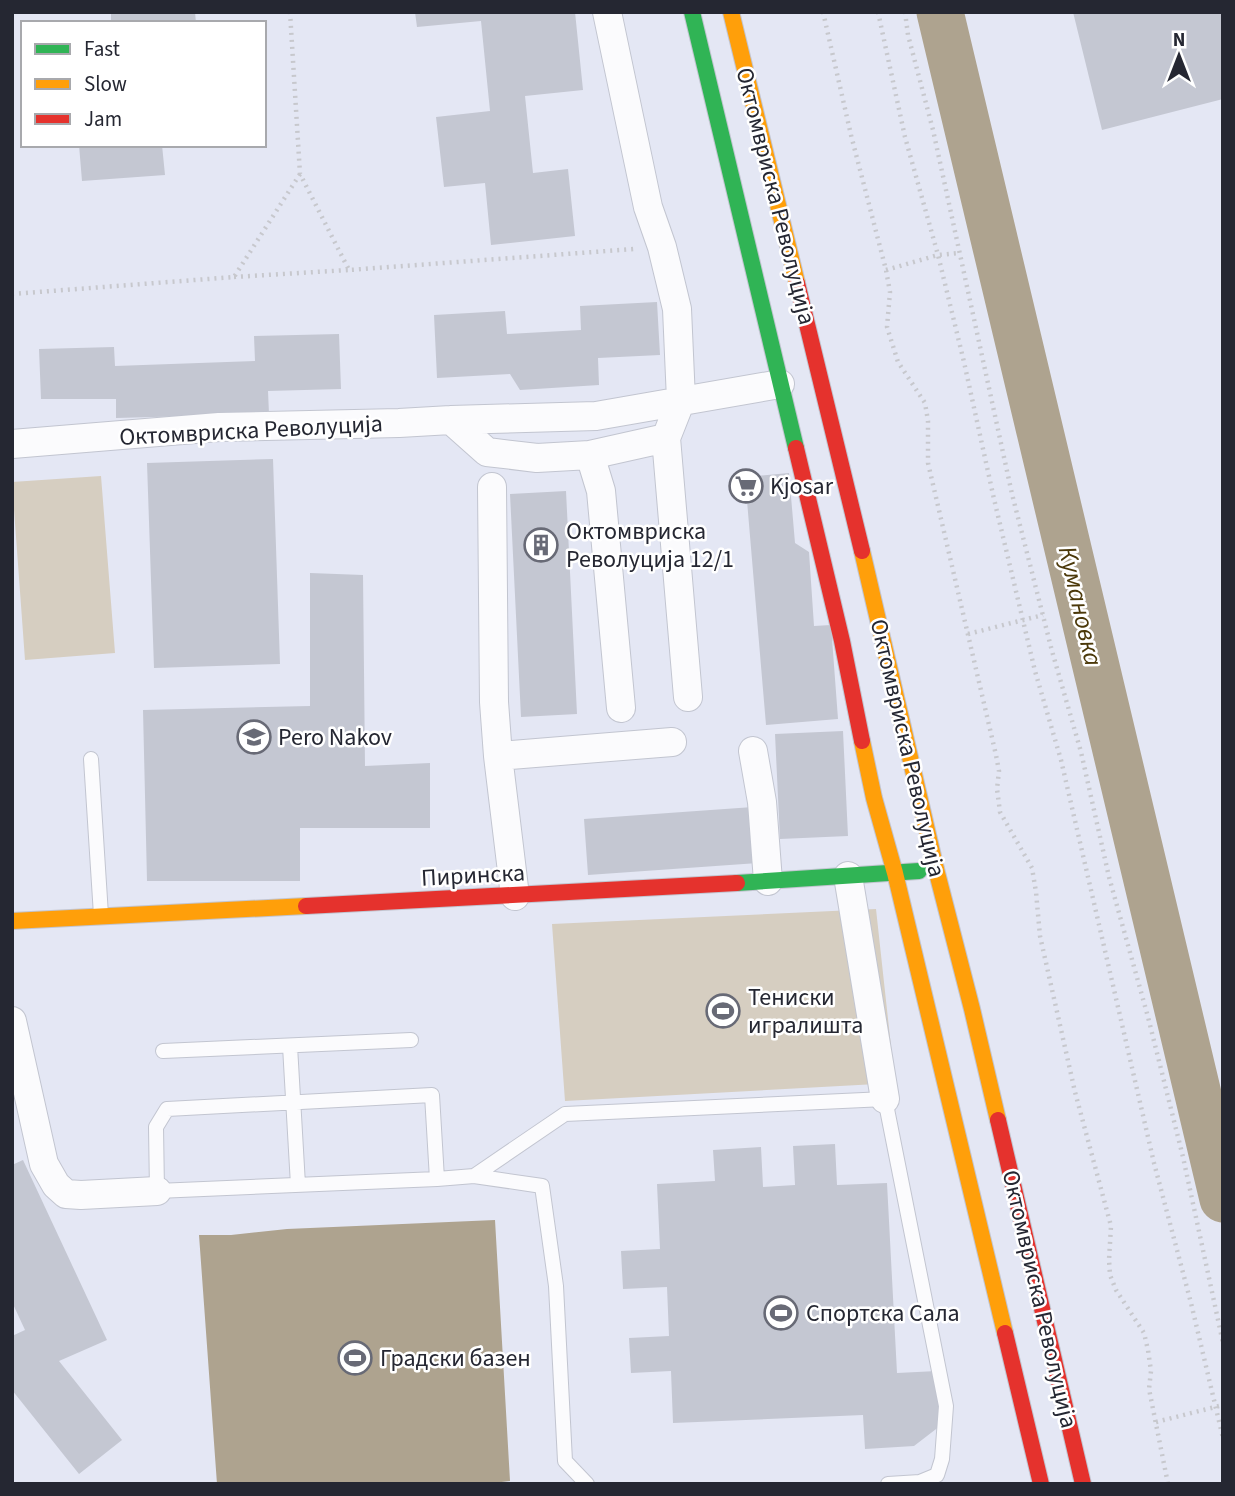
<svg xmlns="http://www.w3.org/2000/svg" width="1235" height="1496" font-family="'Source Sans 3',sans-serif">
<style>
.park{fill:#d6cec1}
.water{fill:#aea38f}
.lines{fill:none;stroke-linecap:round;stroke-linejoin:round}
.river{stroke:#aea38f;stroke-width:47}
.building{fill:#c4c7d2}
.lane-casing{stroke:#c2c5d0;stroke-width:16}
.street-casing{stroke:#c2c5d0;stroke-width:30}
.fast-casing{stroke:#c2c5d0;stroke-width:18}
.slow-casing{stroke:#c2c5d0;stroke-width:18}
.jam-casing{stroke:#c2c5d0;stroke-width:18}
.path{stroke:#c7c8cd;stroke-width:4.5;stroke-dasharray:2 5;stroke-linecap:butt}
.lane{stroke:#fbfbfd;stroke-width:14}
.street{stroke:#fbfbfd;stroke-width:28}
.fast{stroke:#30b455;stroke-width:16}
.slow{stroke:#ff9f0a;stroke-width:16}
.jam{stroke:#e5322d;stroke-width:16}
.labels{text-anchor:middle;stroke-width:5;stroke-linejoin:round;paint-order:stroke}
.street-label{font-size:24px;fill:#252732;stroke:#fff}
.poi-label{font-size:24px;fill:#252732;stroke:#fff;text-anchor:start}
.water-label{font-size:26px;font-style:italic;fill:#4b3809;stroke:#fff}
</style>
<rect width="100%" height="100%" fill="#e4e7f4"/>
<path class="park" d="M101,476L115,653L25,660L12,482Z
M876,909L895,1083L565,1101L552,924Z"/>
<path class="water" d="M495,1220L510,1481L485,1484H217L199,1235H231L287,1229Z"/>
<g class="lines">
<path class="river" d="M940,12L1223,1199"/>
</g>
<path class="building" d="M111,12H195L196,23H111Z
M415,12H575L583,90L525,96L533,173L568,169L575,236L491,245L485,183L444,187L436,117L490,111L481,21L417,27Z
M1073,12H1223V99L1102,130Z
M79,145H162L165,175L82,181Z
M657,302L660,355L598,358L599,385L520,390L510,374L437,378L434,315L505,311L507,334L581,330L580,306Z
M339,334L341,389L268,391L269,414L116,418V399H41L39,349L114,347L115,366L255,361L254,336Z
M273,459L280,664L154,668L147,463Z
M789,473L795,543L809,552L814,626L831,625L838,719L766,725L745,477Z
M566,491L577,714L521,717L510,494Z
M310,573L363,575L365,766L430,763V828H300V881H147L143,710L310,706Z
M843,731L848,836L780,839L775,734Z
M753,807L758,863L588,875L584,819Z
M835,1144L837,1185L887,1183L897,1373L937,1371L940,1426L914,1446L865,1449L863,1415L673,1423L671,1371L631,1373L629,1338L669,1336L667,1287L623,1289L621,1251L660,1249L657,1184L715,1181L713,1150L761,1147L763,1187L795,1185L793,1146Z
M23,1160L107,1340L59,1361L122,1440L79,1474L12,1390V1336L25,1330L12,1302V1165Z"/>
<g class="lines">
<defs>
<path id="lane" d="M91,759L101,915
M290,1046L298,1185
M163,1051L411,1040
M474,1176L565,1114L885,1099L946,1406L942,1459L937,1475L920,1482L888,1484
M437,1179L432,1095L167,1109L156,1127L157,1191L437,1179L474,1176L542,1186L556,1286L565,1461L587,1484"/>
<path id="street" d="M607,12L648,207L662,247L677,309L681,400L666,438L688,697
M451,420L487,452L537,458L590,455L666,438
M12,444L219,427L399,423L451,420L596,416L780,384
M590,455L601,491L621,708
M492,487L494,702L498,756L515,896
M753,751L762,802L768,881
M498,756L672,742
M848,876L885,1099
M12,1021L44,1164L56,1185L66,1194L81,1195L157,1191"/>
<path id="fast" d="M692,12L796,448
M737,883L919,871"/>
<path id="slow" d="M731,12L797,283
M862,551L936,869L972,1009L998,1120
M862,741L874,798L895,873L1005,1333
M12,921L306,906"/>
<path id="jam" d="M797,283L862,551
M796,448L842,641L862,741
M306,906L737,883
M998,1120L1083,1484
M1005,1333L1041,1484"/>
</defs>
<use href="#lane" class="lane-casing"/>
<use href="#street" class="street-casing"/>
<use href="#fast" class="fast-casing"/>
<use href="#slow" class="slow-casing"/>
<use href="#jam" class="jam-casing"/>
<path class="path" d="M290,12L300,174L349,270L634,249
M823,12L851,135L886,270L890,292L887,327L898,362L925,403L928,421V463L996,755L999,771L997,789L1000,812L1032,868L1036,892L1040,936L1075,1092L1111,1226L1109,1260L1110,1275L1116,1290L1144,1333L1148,1350L1151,1371L1149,1389L1168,1484
M878,12L905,137L938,255L964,362L994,499L1035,671L1061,760L1154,1163L1191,1303L1223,1438
M905,12L908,35L933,130L1012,494L1052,651L1081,752L1109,877L1148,1017L1183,1157L1223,1343
M886,270L938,255L959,253
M234,277L348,270
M12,294L234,277L300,174
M968,634L1043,615
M1156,1422L1223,1405"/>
<use href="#lane" class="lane"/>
<use href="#street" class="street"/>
<use href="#fast" class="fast"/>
<use href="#slow" class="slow"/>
<use href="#jam" class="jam"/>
</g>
<defs>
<symbol id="supermarket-ring" viewBox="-11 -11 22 22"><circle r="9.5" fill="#fff" stroke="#686a76" stroke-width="1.5"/><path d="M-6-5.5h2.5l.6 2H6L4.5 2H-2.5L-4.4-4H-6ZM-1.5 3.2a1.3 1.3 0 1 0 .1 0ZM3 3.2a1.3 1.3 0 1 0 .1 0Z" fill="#686a76"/></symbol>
<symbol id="building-ring" viewBox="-11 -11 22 22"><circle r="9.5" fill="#fff" stroke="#686a76" stroke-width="1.5"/><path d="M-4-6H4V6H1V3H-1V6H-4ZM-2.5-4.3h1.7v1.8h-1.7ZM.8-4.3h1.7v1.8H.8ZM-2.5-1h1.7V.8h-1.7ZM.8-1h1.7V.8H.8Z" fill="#686a76"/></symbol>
<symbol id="school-ring" viewBox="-11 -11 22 22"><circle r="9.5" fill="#fff" stroke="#686a76" stroke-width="1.5"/><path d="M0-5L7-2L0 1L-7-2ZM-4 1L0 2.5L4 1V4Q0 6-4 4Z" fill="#686a76"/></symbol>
<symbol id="stadium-ring" viewBox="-11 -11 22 22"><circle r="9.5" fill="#fff" stroke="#686a76" stroke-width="1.5"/><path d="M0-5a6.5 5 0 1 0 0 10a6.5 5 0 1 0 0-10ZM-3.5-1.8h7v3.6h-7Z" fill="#686a76"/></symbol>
</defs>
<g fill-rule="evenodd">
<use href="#supermarket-ring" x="727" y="467" width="38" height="38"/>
<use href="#building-ring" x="522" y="526" width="38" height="38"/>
<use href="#school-ring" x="235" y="718" width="38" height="38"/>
<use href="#stadium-ring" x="704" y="992" width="38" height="38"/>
<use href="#stadium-ring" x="762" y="1294" width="38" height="38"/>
<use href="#stadium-ring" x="336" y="1339" width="38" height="38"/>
</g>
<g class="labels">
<g class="street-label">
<text transform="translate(776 196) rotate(76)" y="8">Октомвриска Револуција</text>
<text transform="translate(251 430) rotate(-3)" y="8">Октомвриска Револуција</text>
<text transform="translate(908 748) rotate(77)" y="8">Октомвриска Револуција</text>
<text transform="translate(473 875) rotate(-3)" y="8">Пиринска</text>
<text transform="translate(1040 1299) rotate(77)" y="8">Октомвриска Револуција</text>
</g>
<g class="poi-label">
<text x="770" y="494">Kjosar</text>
<text x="566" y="539">Октомвриска<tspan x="566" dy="28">Револуција 12/1</tspan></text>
<text x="278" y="745">Pero Nakov</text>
<text x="748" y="1005">Тениски<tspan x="748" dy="28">игралишта</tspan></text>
<text x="806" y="1321">Спортска Сала</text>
<text x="380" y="1366">Градски базен</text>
</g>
<g class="water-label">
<text transform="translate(1081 606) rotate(77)" y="9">Кумановка</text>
</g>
</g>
<rect width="1235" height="1496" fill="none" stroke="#252732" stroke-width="28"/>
<rect x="21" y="21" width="245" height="126" fill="#ffffff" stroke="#a8a9ad" stroke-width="2"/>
<rect x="35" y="44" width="35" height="10" fill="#30b455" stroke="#a8a9ad" stroke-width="2"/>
<text x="84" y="56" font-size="21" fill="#252732">Fast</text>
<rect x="35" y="79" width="35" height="10" fill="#ff9f0a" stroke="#a8a9ad" stroke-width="2"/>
<text x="84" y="91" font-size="21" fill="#252732">Slow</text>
<rect x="35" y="114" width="35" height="10" fill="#e5322d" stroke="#a8a9ad" stroke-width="2"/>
<text x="84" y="126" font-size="21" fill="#252732">Jam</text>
<g transform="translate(1179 56)" stroke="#ffffff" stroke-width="5" paint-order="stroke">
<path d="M0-5L12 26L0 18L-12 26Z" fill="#252732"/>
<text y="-10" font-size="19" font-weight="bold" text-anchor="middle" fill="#252732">N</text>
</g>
</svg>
